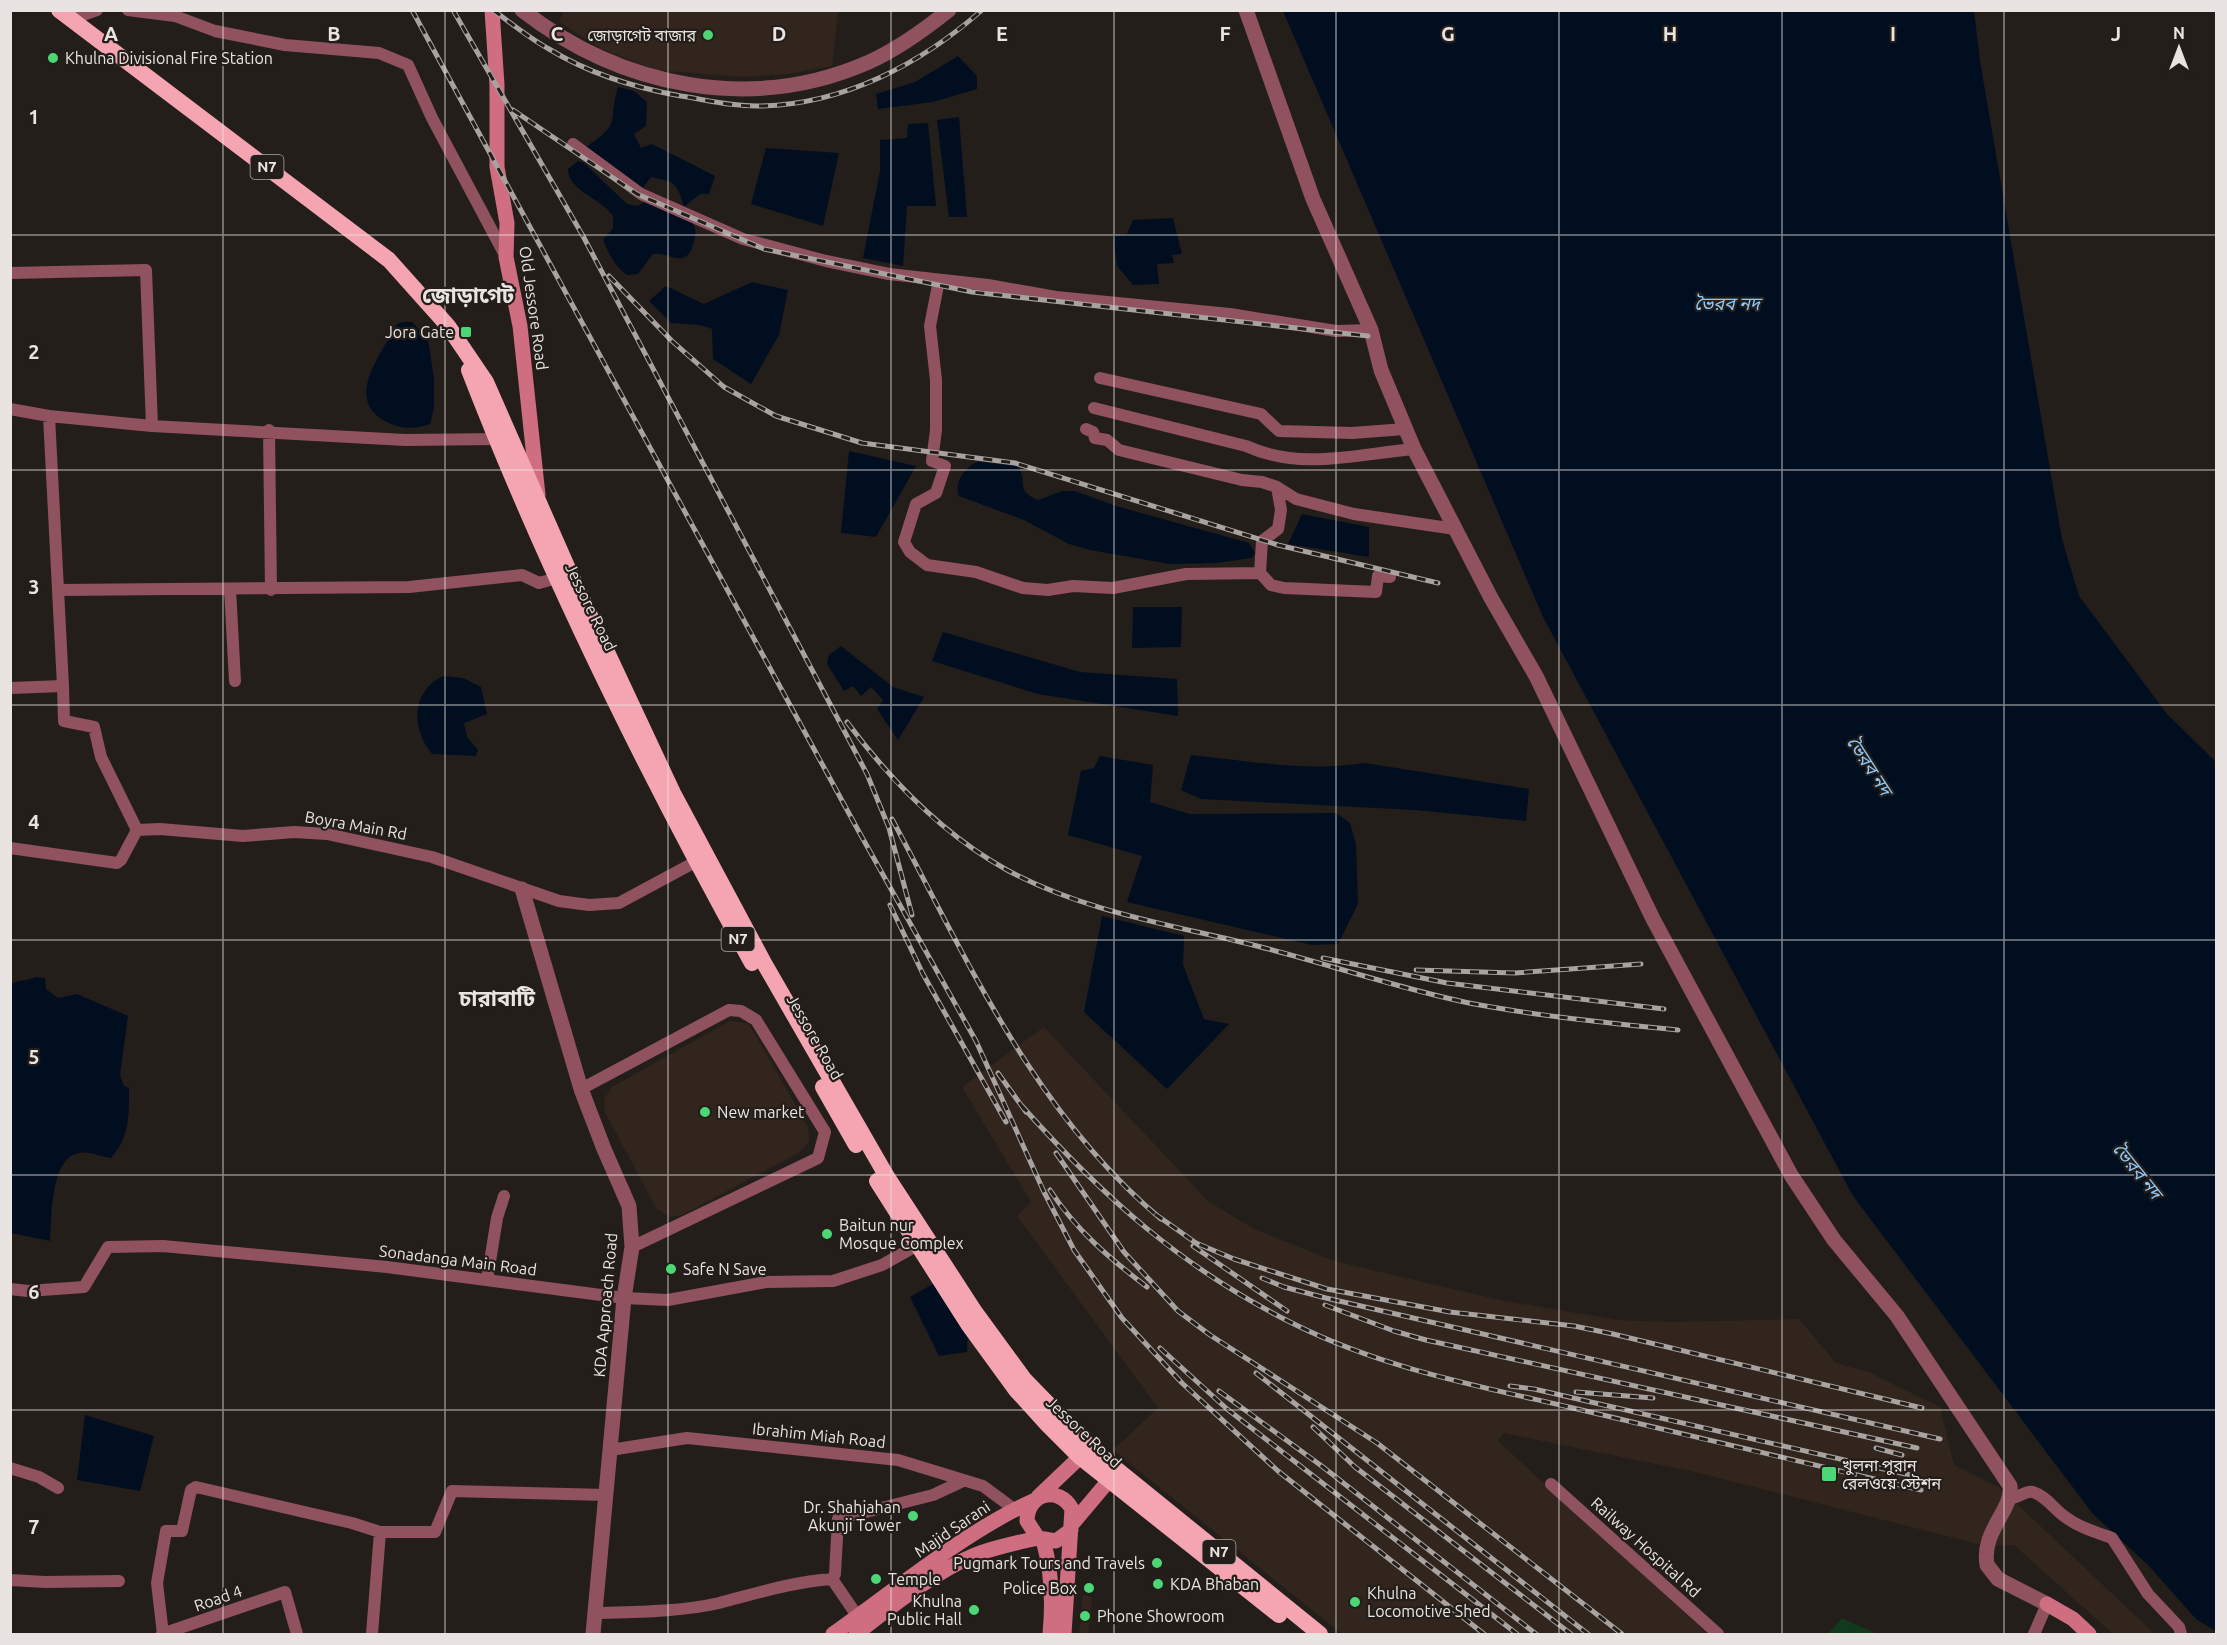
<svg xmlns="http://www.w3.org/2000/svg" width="2227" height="1645" font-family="Ubuntu,'Noto Sans Bengali',sans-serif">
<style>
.built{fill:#31251e}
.green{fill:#113a1c}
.water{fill:#000e20}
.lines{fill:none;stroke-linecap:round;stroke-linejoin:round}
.minor{stroke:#8f525e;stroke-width:12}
.tertiary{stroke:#8f525e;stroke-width:15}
.secondary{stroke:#cf6d81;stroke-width:15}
.trunk{stroke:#f5a4b2;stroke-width:16}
.rail-casing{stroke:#a8a3a0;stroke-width:5}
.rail{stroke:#241e1a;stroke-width:3;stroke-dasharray:9;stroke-linecap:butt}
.grid{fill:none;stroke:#e9e4e1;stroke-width:1.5;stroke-opacity:0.55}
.poi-dot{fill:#4dd676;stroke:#241e1a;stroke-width:2}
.labels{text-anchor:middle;stroke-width:4.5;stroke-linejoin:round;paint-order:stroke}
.shield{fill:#241e1a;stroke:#aea9a5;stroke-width:1.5}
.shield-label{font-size:15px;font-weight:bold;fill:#e9e4e1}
.poi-label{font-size:16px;fill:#e9e4e1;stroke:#241e1a;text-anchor:start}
.street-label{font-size:16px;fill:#e9e4e1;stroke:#241e1a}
.water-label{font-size:18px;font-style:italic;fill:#8fc9fa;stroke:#241e1a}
.district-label{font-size:22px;font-weight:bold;fill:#e9e4e1;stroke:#241e1a}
.grid-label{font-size:20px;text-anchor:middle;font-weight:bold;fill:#e9e4e1;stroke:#241e1a;stroke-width:4.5;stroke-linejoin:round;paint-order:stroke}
</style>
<rect width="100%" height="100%" fill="#241e1a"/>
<path class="built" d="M565,10L838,11L832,66L788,74L743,77L655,70L602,49L559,22Z
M730,1021L749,1024L808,1127L809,1142L800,1152L682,1215L669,1217L656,1208L605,1112L604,1099L612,1087Z
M1044,1027L1209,1202L1254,1229L1334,1261L1504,1301L1618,1320L1672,1322L1799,1319L1836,1363L1868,1372L1940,1407L1954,1465L2000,1488L2155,1634H2113L2014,1545L1986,1546L1695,1472L1503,1433L1498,1441L1708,1634H1342L1113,1450L1158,1408L1017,1216L1031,1202L962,1087Z
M1083,1595L1092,1597L1088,1634H1079Z"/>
<path class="green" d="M1842,1618L1877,1634H1828Z"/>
<path class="water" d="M1283,11H1974L1980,61L2062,539L2079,596L2167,714L2216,762V1631L2197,1620L2147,1564L2093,1514L1853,1196L1543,617Z
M958,56L977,76V89L933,102L878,109L876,94L915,82Z
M618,87L634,91L647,102L646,126L634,134L641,148L652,144L715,176L709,194H700L684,207C677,183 676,182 651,177L642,189L586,147C623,122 607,124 618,87Z
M959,117L967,217H949L937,120Z
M928,123L936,206H907L903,266L863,258L880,171V140L907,138L908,124Z
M766,148L839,153L823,226L751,204Z
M578,161L584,163L627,204L638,206L644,202L689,219C696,226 697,232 694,241C687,272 669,251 653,254L638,274L627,275C615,267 609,254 603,240L613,228V216C601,198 568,191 568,169Z
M1173,218L1182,254L1172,255L1174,263L1157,264L1159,284L1133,285L1117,266L1113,236L1127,234L1133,220Z
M752,282L788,290L779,335L751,384L713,359L712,329L700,325L671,323L649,301L666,286L704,304Z
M403,322H412L428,339L434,379V408L430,424C413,430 401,429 385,421C343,399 383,352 397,324Z
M849,451L916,466L876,537L841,533Z
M978,462L1017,466C1030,480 1013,490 1038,500L1062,491H1075L1116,506L1249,543L1255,553L1252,558L1217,563L1170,564L1090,550L1069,544L1024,520L959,496C953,484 966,465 978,462Z
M1302,514L1369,527V557L1288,544Z
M1133,607H1182L1181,647L1132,648Z
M943,632L1080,672L1177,679L1178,716L1038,694L932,661Z
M841,646L893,687L924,697L898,740L877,709L883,700L871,687L861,696L853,686L844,691L827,664L829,655Z
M443,676L463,678L481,687L487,714L464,723L467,737L478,750L476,756L432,754C412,730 410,692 443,676Z
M1191,755C1248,761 1308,772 1365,763L1529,789L1526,821L1415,810L1201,799L1181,790Z
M1100,756L1153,765L1150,802L1190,814L1336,813L1350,823L1356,845L1358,904L1338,944L1312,945L1127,902L1142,856L1068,835L1081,771L1094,768Z
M1102,916L1184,936L1183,965L1204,1019L1229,1024L1167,1089L1084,1012Z
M36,977L45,978L46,989L58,998L77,994L128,1016L120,1075L124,1086L129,1088C129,1115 130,1137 111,1158C101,1157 89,1151 79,1153C50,1158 52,1218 50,1241L11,1233V984C19,980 27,981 36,977Z
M938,1281L968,1324L967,1352L939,1356L910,1297Z
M85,1415L154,1436L140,1491L77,1480Z"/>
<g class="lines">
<path class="minor" d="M76,10L71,19L97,10
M128,10L175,16L215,31L285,45L379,53L408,65L432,118L506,257
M573,144L641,194L743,239L826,261L889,274L988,285L1056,297L1230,314L1336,331L1371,330
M10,273L146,270L152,426
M939,280L930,326L936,380V430L932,461L945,466L936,493L916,504L904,542L910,552L927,565L976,572L1023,588L1048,590L1073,586L1113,588L1186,574L1260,573L1271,585L1284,588L1376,592L1378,576L1390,577
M1100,378L1261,414L1279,431L1352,433L1405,429
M1094,408L1246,446C1301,471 1357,454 1414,449
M10,409L49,416L152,426L405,440L498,439
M49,416L63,686
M1086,429L1093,432L1095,438L1107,440L1119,450L1242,480L1262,482L1277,487L1296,499L1354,514L1455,529
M269,430L271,590
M1260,573L1262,541L1278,529L1281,510L1277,487
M230,589L235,681
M59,590L409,587L522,575L539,583L557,578
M10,688L63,686L64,721L94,727L101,757L137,830
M10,848L117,863L121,860L137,830L160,829L243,836L294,832L327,834L432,857L559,901L589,905L619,903L697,861
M581,1089L729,1010L741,1011L756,1020L825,1132L818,1158L632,1247
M487,1280L497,1218L504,1196
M10,1289L28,1291L84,1287L108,1247L163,1246L387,1267L624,1298L668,1300L766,1282L833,1281L882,1265L916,1246
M610,1450L687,1438L898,1460L983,1486L1014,1509
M10,1468L39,1477L58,1488
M1551,1484L1718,1634
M2011,1498C2019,1498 2026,1490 2033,1492C2046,1496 2054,1509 2064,1516C2078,1527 2095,1532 2112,1538L2148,1594L2179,1627L2181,1634
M832,1579L835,1574L838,1519L933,1495L963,1481
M10,1580L45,1582L119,1581
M595,1613C635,1612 680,1612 719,1603C758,1593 792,1582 832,1579L858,1617
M162,1634L285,1592L297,1634
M163,1634L157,1583L166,1531H182L191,1490L196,1487L352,1523L380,1532H435L452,1491L606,1495
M372,1634L380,1532
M2034,1634L2047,1604"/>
<path class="tertiary" d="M522,10C621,87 751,114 869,62C898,49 924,30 949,10
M1246,10L1313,199L1371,330L1381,370L1414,449L1491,598L1536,676L1653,919L1791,1175L1834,1240L1897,1316L2010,1486C2013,1510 1981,1531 1987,1565L1998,1579L2047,1604
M522,889L581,1089L604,1149L629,1206L632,1247L624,1298L593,1634"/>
<path class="secondary" d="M492,10L497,85V167L507,223L506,257L520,326L538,495
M1038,1497L1080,1457
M1073,1523L1116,1472
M1043,1540C1052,1571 1053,1603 1050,1634
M2047,1604L2073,1619L2089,1634
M833,1634C897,1589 964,1532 1035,1500
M856,1634C891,1607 934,1572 975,1555C995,1547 1016,1543 1038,1538
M1064,1634L1072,1509C1059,1485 1027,1493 1027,1521L1038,1538L1056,1541L1071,1530"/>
<path class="trunk" d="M59,10L389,260L448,326L486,382L569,571L673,793L764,963L886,1175L975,1312L1024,1379L1094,1451L1320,1634
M469,370C548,574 646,772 752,963
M823,1087L856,1145
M877,1181L968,1324L1016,1390L1047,1424L1080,1457L1279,1615"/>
<defs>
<path id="rail" d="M412,10L858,830L976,1041L1044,1192L1074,1250L1122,1318L1182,1383L1278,1471L1484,1634
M453,10L583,236L867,774L889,828L912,915
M493,10C511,23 529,38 549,49C588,73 636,88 681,96C707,100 735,107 762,106C844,104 921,64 982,10
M513,110L637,194L764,249L972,292L1368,336
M609,276L672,341L724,387L776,416L862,443L1015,463L1278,545L1438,583
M847,722C891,781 942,834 1007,870C1085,912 1173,925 1257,946C1328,964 1397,988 1469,1003C1538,1016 1608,1023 1678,1030
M892,819C968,961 1035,1114 1161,1219
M890,905L923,974L1006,1122
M1323,958L1447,983L1664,1009
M1416,970L1515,973L1641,964
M998,1073L1026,1112
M1021,1105C1103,1197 1183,1269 1294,1324C1382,1368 1478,1386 1573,1408C1689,1436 1805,1463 1921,1490
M1056,1153L1124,1252L1178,1311L1210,1335L1377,1443L1622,1634
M1050,1190C1076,1230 1109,1258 1147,1287
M1155,1214L1196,1243L1234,1259L1327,1289L1450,1312L1574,1326L1613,1334L1922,1408
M1193,1246L1287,1311
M1262,1278L1284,1287L1326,1298L1940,1439
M1325,1305L1394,1331L1426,1340L1917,1448
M1160,1348L1227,1409L1517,1634
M1256,1373L1588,1634
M1510,1386L1534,1389L1910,1475
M1219,1391L1323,1467L1536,1634
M1576,1392L1653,1398
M1313,1427L1355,1467L1571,1634
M1876,1448L1902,1455"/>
</defs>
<use href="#rail" class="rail-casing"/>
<use href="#rail" class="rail"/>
</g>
<path class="grid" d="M223,10V1634M445,10V1634M668,10V1634M891,10V1634M1114,10V1634M1336,10V1634M1559,10V1634M1782,10V1634M2004,10V1634M10,235H2216M10,470H2216M10,705H2216M10,940H2216M10,1175H2216M10,1410H2216"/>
<g class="poi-dot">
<circle cx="708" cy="35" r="6"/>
<circle cx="53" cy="58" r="6"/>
<rect x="460" y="326" width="12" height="12" rx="3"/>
<circle cx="705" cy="1112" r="6"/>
<circle cx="827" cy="1234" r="6"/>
<circle cx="671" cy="1269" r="6"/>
<rect x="1821" y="1466" width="16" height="16" rx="3"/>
<circle cx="913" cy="1516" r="6"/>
<circle cx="1157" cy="1563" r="6"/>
<circle cx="876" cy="1579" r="6"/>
<circle cx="1158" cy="1584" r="6"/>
<circle cx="1089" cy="1588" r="6"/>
<circle cx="1355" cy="1602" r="6"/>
<circle cx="974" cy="1610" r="6"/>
<circle cx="1085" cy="1616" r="6"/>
</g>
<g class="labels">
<g class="shield">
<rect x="250.5" y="155" width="33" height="24" rx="4.5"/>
<rect x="721.5" y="927" width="33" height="24" rx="4.5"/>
<rect x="1202.5" y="1540" width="33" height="24" rx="4.5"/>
</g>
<g class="shield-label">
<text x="267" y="172">N7</text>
<text x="738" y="944">N7</text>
<text x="1219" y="1557">N7</text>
</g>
<g class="poi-label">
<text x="696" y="41" text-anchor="end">জোড়াগেট বাজার</text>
<text x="65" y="64">Khulna Divisional Fire Station</text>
<text x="454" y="338" text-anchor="end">Jora Gate</text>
<text x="717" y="1118">New market</text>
<text x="839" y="1231">Baitun nur<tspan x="839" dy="18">Mosque Complex</tspan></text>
<text x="683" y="1275">Safe N Save</text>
<text x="1842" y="1471">খুলনা পুরান<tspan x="1842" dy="18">রেলওয়ে স্টেশন</tspan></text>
<text x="901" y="1513" text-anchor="end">Dr. Shahjahan<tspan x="901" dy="18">Akunji Tower</tspan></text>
<text x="1145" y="1569" text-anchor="end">Pugmark Tours and Travels</text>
<text x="888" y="1585">Temple</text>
<text x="1170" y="1590">KDA Bhaban</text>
<text x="1077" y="1594" text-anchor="end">Police Box</text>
<text x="1367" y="1599">Khulna<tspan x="1367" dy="18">Locomotive Shed</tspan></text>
<text x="962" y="1607" text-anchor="end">Khulna<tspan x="962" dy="18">Public Hall</tspan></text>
<text x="1097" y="1622">Phone Showroom</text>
</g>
<g class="street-label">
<text transform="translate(534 308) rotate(82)" y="6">Old Jessore Road</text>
<text transform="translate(591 607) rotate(64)" y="6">Jessore Road</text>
<text transform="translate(356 825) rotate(10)" y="6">Boyra Main Rd</text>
<text transform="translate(815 1037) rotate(60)" y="6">Jessore Road</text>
<text transform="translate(458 1260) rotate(7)" y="6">Sonadanga Main Road</text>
<text transform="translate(605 1305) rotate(-85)" y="6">KDA Approach Road</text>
<text transform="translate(1084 1432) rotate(43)" y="6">Jessore Road</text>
<text transform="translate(819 1435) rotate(6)" y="6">Ibrahim Miah Road</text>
<text transform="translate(952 1529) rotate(-34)" y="6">Majid Sarani</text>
<text transform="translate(1646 1547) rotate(42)" y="6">Railway Hospital Rd</text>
<text transform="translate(218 1598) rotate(-19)" y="6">Road 4</text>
</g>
<g class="water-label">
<text x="1727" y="310">ভৈরব নদ</text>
<text transform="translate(1869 766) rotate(57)" y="6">ভৈরব নদ</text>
<text transform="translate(2137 1171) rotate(51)" y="6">ভৈরব নদ</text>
</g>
<g class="district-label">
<text x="468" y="303">জোড়াগেট</text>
<text x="497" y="1006">চারাবাটি</text>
</g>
</g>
<g class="grid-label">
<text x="111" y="41">A</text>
<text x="334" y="41">B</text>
<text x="557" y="41">C</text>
<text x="779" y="41">D</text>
<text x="1002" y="41">E</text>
<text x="1225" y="41">F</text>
<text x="1448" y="41">G</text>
<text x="1670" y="41">H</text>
<text x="1893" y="41">I</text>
<text x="2116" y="41">J</text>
<text x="34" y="124">1</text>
<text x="34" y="359">2</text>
<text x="34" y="594">3</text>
<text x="34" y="829">4</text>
<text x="34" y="1064">5</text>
<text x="34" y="1299">6</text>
<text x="34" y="1534">7</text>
</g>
<rect width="2227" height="1645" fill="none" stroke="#e9e4e1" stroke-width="24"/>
<g transform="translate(2179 48)" stroke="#241e1a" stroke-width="4.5" paint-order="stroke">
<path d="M0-4.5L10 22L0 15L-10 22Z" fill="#e9e4e1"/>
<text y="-9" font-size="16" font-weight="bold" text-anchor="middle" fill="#e9e4e1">N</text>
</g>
</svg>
